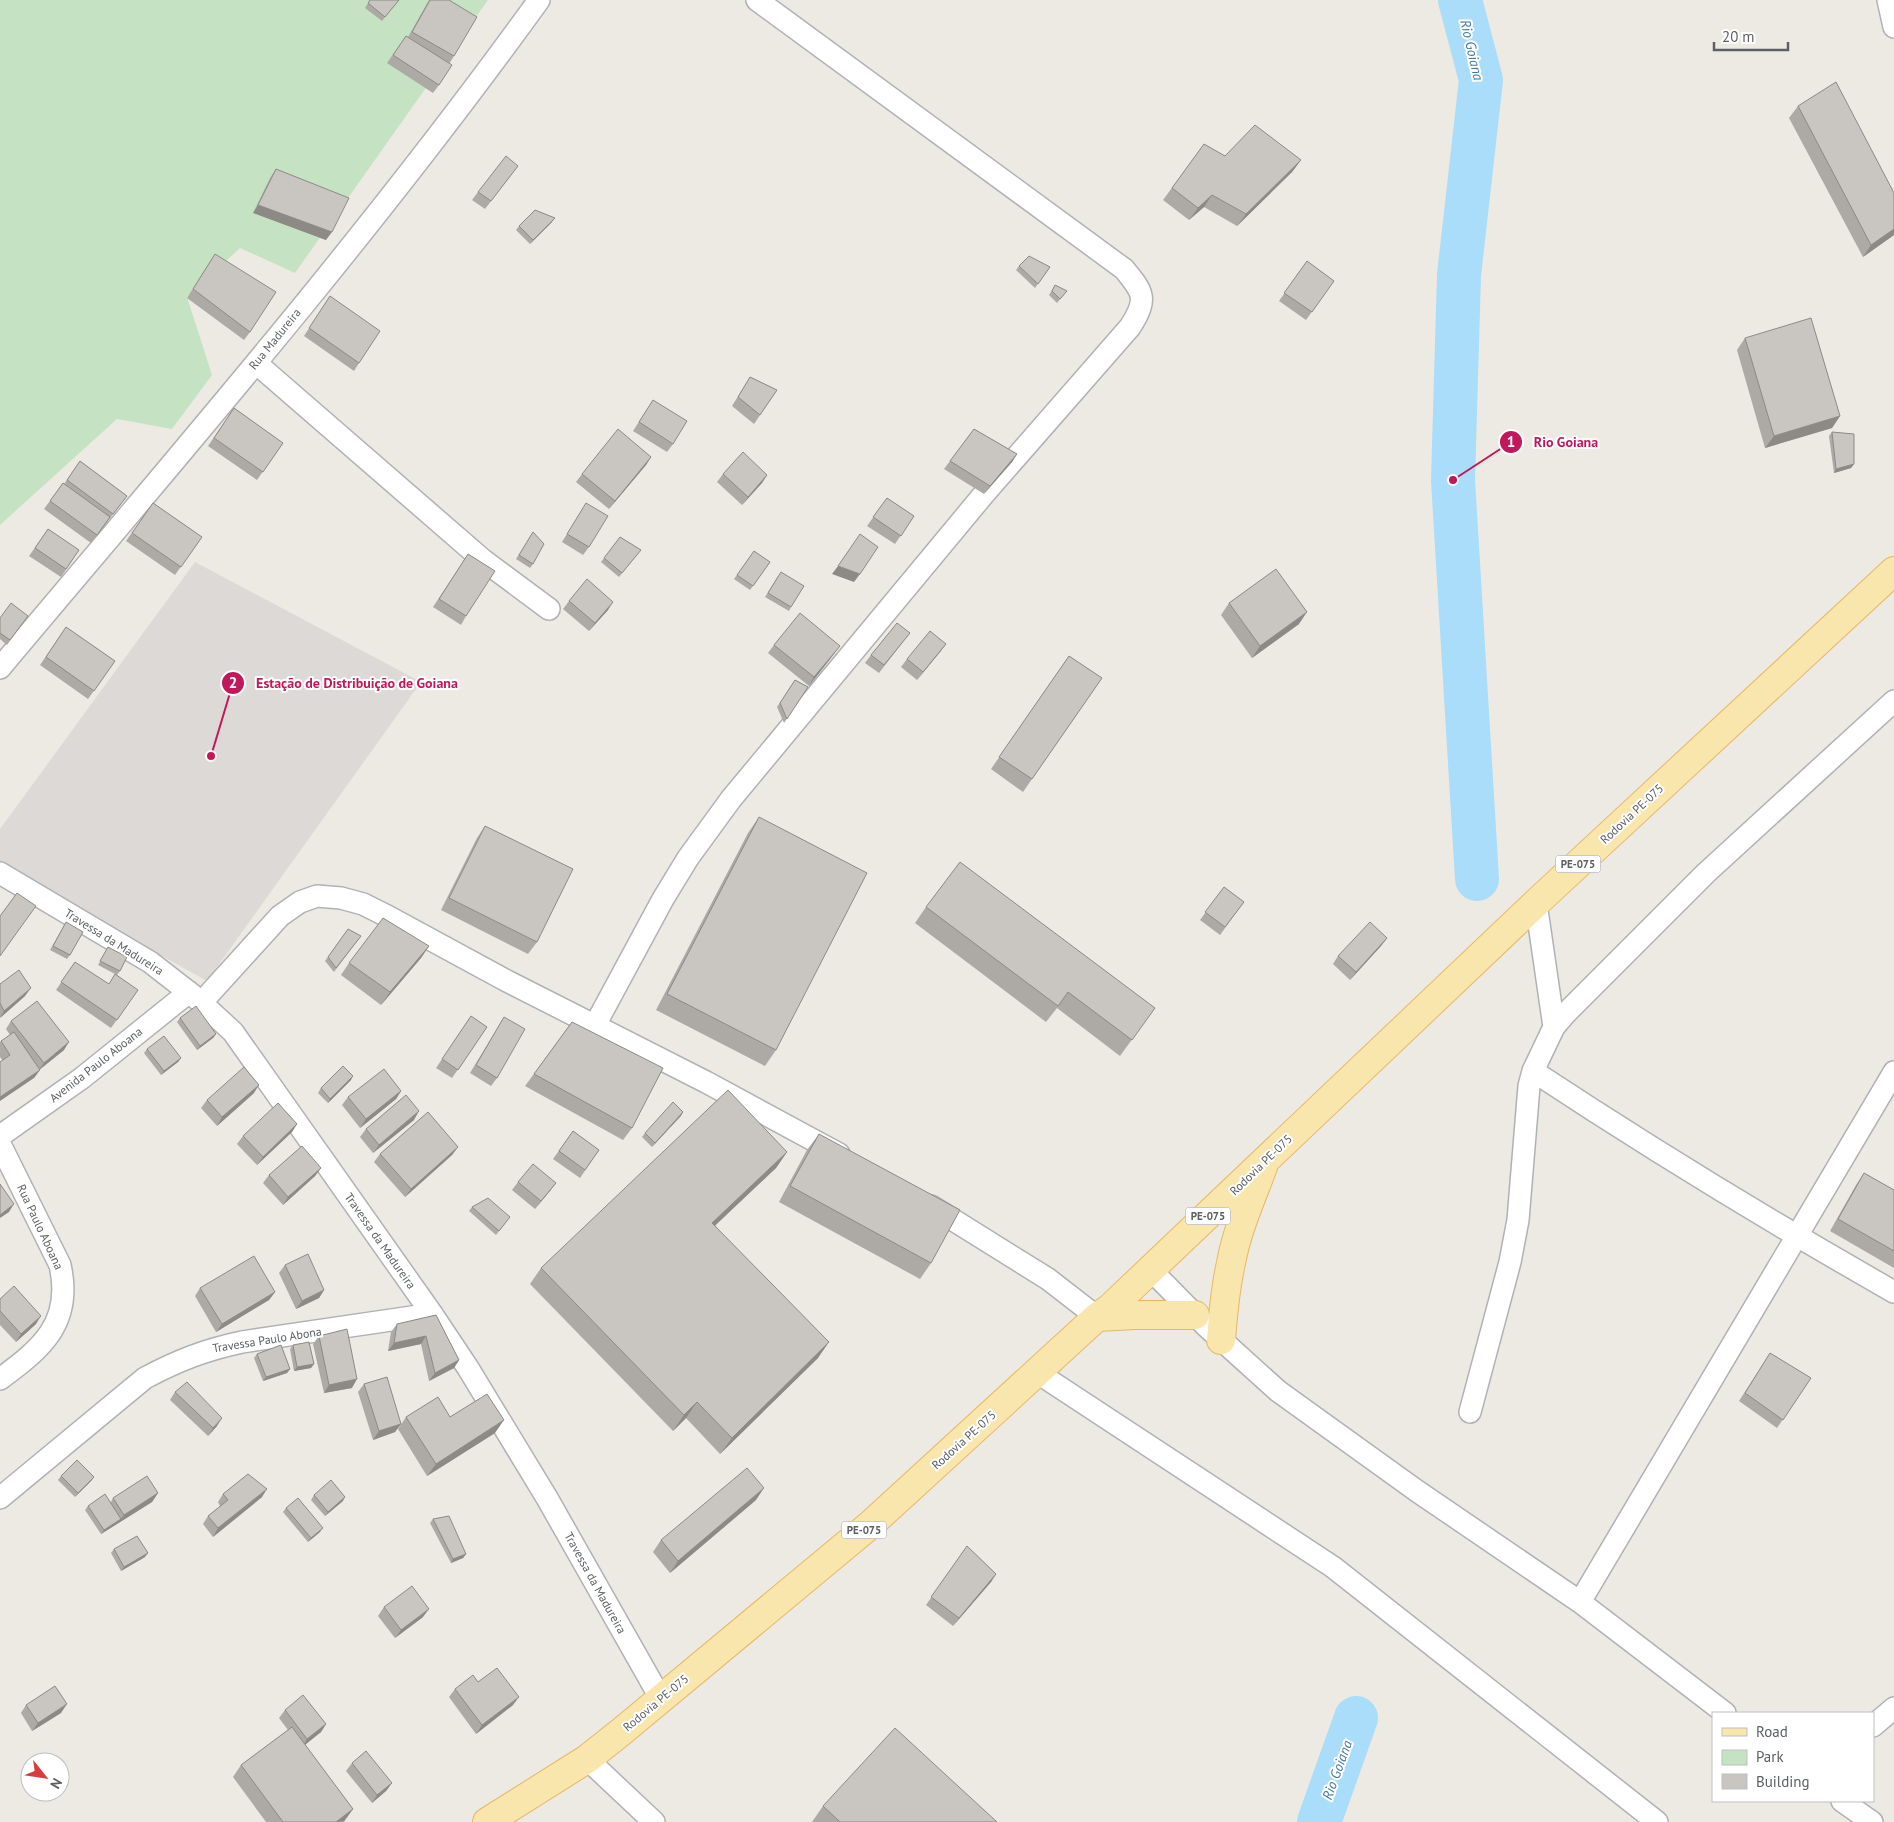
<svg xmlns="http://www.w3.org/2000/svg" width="1894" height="1822" font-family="'PT Sans',sans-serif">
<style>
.industrial{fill:#dcd9d6}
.green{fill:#c5e3c2}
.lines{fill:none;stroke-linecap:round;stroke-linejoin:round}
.river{stroke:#a9ddf9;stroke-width:44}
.minor-casing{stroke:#afb2b5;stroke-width:24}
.primary-casing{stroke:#e7b763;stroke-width:30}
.minor{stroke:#fff;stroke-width:21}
.primary{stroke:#f9e6ad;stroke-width:28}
.wall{fill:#ada9a5}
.shaded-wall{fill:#8d8a86}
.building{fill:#c9c5c0;stroke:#8d8a86}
.labels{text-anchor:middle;stroke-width:4;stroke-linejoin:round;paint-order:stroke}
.shield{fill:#fff;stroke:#8d9092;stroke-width:1}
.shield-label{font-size:11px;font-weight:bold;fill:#5c6063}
.street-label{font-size:12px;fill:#5c6063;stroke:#fff}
.water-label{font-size:14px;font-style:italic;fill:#447aa1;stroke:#fff}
.leader{fill:none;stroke:#c2185b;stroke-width:2}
.callout-dot{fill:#c2185b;stroke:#fff;stroke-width:2}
.mark-label{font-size:15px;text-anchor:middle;font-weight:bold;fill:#fff}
.callout-label{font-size:14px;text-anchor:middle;font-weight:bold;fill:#c2185b;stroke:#fff;stroke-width:4;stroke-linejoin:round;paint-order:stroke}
</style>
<rect width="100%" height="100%" fill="#edeae4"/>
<path class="industrial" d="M195,562L421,682L207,981L0,866V829Z"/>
<path class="green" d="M0,0H488L295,273L240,248L187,297L212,375L172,429L117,419L0,525Z"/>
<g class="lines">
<path class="river" d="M1460,0L1481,80L1459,275L1453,480L1477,879
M1319,1822L1356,1718"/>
<defs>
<path id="minor" d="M1888,0L1894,27
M256,363L483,560L549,609
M0,668C184,449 372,232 539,0
M0,873L150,962L195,997L233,1032L432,1314L468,1368L547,1498L661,1699
M1536,903L1554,1027
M201,1003L280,916L300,902L317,896L341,898L363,904L389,917L507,981L706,1082L839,1154
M594,1027L663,899L688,858L731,799L984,494L1130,327C1148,299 1144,293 1124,269L757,0
M1533,1071C1651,1149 1771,1222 1894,1292
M0,1136L82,1078L189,992
M0,1144L60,1265C73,1323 42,1348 0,1379
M931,1206L1048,1279L1097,1317
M1151,1270L1206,1326L1278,1391L1417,1491L1580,1602L1725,1713
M1038,1373L1333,1567L1657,1822
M1470,1412L1510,1262L1518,1220L1529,1086L1533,1071L1554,1027L1566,1013L1706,873L1894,701
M0,1498L145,1378C179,1360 205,1350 242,1342L432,1314
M1580,1602L1894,1072
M1873,1726L1894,1708
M587,1759L654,1822
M1842,1801L1872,1822"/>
<path id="primary" d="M1097,1317L1135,1315H1195
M1221,1340C1223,1314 1225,1289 1231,1263C1237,1230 1251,1199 1263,1167
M487,1822L587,1759L621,1732L870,1525L1097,1317L1109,1309L1536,903L1894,571"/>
</defs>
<use href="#minor" class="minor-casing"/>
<use href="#primary" class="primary-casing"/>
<use href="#minor" class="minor"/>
<use href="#primary" class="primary"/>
</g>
<path class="wall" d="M370,0H399L382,21L365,8Z
M429,0H449L454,56L449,64L439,85L433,93L387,63L406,36L408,37Z
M1798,106L1894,193V235L1863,257L1789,118Z
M1204,144L1225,156L1301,160L1292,172L1237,226L1204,207L1189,220L1163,200Z
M518,166L485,209L472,200L478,192Z
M276,169L326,240L253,213L270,178Z
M552,222L530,244L516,230L519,226Z
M215,254L250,332L244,340L187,298Z
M1307,261L1334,281L1306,320L1279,301Z
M1019,266L1050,267L1035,288L1016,270Z
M1055,285L1067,291L1057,303L1049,295Z
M330,296L359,363L354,371L304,336Z
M1745,338L1840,416L1832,428L1765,448L1737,350Z
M750,377L777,390L754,424L732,406Z
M653,400L673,444L667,452L633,431Z
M234,408L283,443L257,480L208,446Z
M974,429L1017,454L1012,462L984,494L944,469Z
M1832,432L1854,464L1851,468L1834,473L1829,436Z
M651,457L646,465L609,509L576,482L582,474Z
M80,461L127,496L91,543L44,509L63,483L64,484Z
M723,474L767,475L762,483L742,505L717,482Z
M887,498L914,516L895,544L867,526Z
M153,503L202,537L175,575L126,541Z
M586,503L589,547L583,555L562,542Z
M48,529L79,550L61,577L29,556Z
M533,532V564L530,568L516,559Z
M620,537L641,550L619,577L601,562Z
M754,551L770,562L750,590L734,579Z
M468,554L466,616L461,625L433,607Z
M778,576L791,607L789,611L765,597Z
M569,601L608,610L589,631L563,609Z
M1229,603L1299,624L1252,658L1221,615Z
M28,616L7,645L0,639V618Z
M66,627L115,661L88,699L40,665Z
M910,633L879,673L865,663L871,655Z
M946,644L940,652L917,680L901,667L907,659Z
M774,645L834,654L809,686L768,653Z
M1069,656L1102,678L1023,792L991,769Z
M795,680L808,687L784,723L777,707Z
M759,817L776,1050L765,1066L656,1010L748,833Z
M485,826L537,942L528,954L441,910L477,838Z
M1224,887L1244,902L1220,935L1200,920Z
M926,907L1155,1008L1120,1056L1057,1008L1046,1022L915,923Z
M66,922L70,955L67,959L50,950Z
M348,929L361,936L334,972L325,961Z
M1387,938L1381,946L1350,980L1333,964L1338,956Z
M429,946L421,958L381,1005L341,975L349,963Z
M108,947L120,971L117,975L98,965Z
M75,962L108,984L138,990L111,1028L56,990Z
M0,984L25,996L0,1018Z
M471,1016L487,1027L452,1078L436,1068Z
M504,1017L497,1078L491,1086L470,1073Z
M180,1018L216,1034L213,1038L197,1050L177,1022Z
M11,1021L64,1050L40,1069L34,1078L2,1060L0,1057V1042L10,1035L6,1029Z
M572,1022L632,1128L623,1140L525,1086Z
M147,1049L181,1058L178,1062L161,1075L144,1053Z
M351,1080L328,1103L318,1093L321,1088Z
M401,1091L396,1099L360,1128L342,1105L348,1097Z
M254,1093L217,1126L201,1108L207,1100Z
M683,1112L652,1147L642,1137L645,1133Z
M414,1120L373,1153L360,1137L366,1129Z
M297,1124L292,1132L257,1165L237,1144L243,1136Z
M573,1131L599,1150L580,1178L553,1159Z
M819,1134L931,1263L920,1279L779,1202L807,1150Z
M458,1147L452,1155L405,1197L374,1162L380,1154Z
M787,1152L776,1168L715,1225L818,1358L720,1454L686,1418L673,1431L530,1284L541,1268Z
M321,1168L315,1176L283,1205L263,1183L269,1175Z
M1864,1173L1894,1190V1268L1830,1231L1856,1185Z
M518,1182L556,1183L535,1209L512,1190Z
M472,1207L507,1221L496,1235L469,1211Z
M285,1265L324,1290L319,1298L296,1309L279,1273Z
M200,1288L275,1292L269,1300L216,1332L195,1296Z
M0,1299L36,1324L16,1342L0,1325Z
M436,1315L459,1360L454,1368L429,1381L421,1344L388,1351L391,1332L397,1324Z
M319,1336L352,1388L324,1393L313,1344Z
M293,1345L314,1364L311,1368L294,1371L290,1349Z
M1770,1353L1811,1378L1777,1428L1739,1401Z
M257,1354L290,1369L287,1373L263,1381L254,1358Z
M364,1384L401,1424L395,1432L373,1440L358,1392Z
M175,1392L217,1426L208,1436L170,1400Z
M406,1417H450L495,1433L427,1476L398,1429Z
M61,1476L94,1477L91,1481L75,1497L58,1480Z
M158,1493L152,1502L101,1534L85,1510L88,1506L111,1502L113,1498Z
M223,1494L262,1497L213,1537L203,1524L208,1516L220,1506L218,1502Z
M314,1495L343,1501L325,1516L311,1500Z
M756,1500L670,1573L653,1552L661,1540Z
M286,1508L320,1532L308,1542L283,1512Z
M433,1519L466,1554L463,1558L451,1563L430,1523Z
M967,1546L996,1574L991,1582L953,1626L926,1605Z
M114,1549L145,1557L121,1571L111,1553Z
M384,1607L423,1617L395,1638L378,1616Z
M455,1689L513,1705L476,1734L449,1697Z
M26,1705L61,1713L32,1731L21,1713Z
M285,1710L326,1724L321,1732L305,1745L353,1809L344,1822H266L233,1777L241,1765L288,1730L279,1718Z
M352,1763L392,1783L386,1791L372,1803L346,1771Z
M823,1806L997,1822H812Z"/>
<path class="shaded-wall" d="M1301,160L1292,172L1237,226L1246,214Z
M1212,195L1204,207L1189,220L1198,208Z
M258,205L332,232L326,240L253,213Z
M555,218L552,222L530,244L533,240Z
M1894,229V235L1863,257L1871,245Z
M1840,416L1832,428L1765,448L1774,436Z
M1017,454L1012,462L984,494L990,486Z
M651,457L646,465L609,509L615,501Z
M1854,464L1851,468L1834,473L1836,469Z
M767,475L762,483L742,505L748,497Z
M838,566L860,574L854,582L832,574Z
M613,602L608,610L589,631L595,623Z
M1307,612L1299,624L1252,658L1260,646Z
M946,644L940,652L917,680L923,672Z
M840,646L834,654L809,686L814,677Z
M1387,938L1381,946L1350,980L1356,972Z
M429,946L421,958L381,1005L390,992Z
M31,988L25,996L0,1018L4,1011Z
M216,1034L213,1038L197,1050L200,1046Z
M69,1042L64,1050L38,1071L44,1063Z
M181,1058L178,1062L161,1075L164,1071Z
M40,1070L34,1078L0,1101V1097Z
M353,1076L351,1080L328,1103L330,1099Z
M259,1085L254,1093L217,1126L222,1117Z
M401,1091L396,1099L360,1128L366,1119Z
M419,1111L414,1120L373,1153L379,1145Z
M683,1112L681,1116L652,1147L655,1143Z
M297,1124L292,1132L257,1165L263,1157Z
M458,1147L452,1155L405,1197L411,1189Z
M787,1152L776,1168L701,1239L712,1223Z
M321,1168L315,1176L283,1205L288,1197Z
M556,1183L550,1191L535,1209L541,1201Z
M14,1204L9,1212L0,1218V1215Z
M324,1290L319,1298L296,1309L302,1301Z
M275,1292L269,1300L216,1332L222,1324Z
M41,1316L36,1324L16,1342L21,1334Z
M426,1336L421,1344L388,1351L394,1343Z
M829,1342L818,1358L720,1454L732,1438Z
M459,1360L454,1368L429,1381L435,1373Z
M314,1364L311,1368L294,1371L297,1367Z
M290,1369L287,1373L263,1381L266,1377Z
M357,1379L352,1388L324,1393L329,1385Z
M697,1402L686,1418L673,1431L684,1415Z
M222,1418L217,1426L208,1436L213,1428Z
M504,1420L495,1433L427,1476L436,1464Z
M401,1424L395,1432L373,1440L379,1431Z
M94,1477L91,1481L75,1497L78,1493Z
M764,1488L756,1500L670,1573L678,1561Z
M267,1489L262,1497L213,1537L218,1528Z
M158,1493L152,1502L101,1534L104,1530L121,1519L124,1515Z
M345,1497L343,1501L325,1516L328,1512Z
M323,1528L320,1532L308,1542L311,1538Z
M148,1553L145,1557L121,1571L124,1567Z
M466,1554L463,1558L451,1563L453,1559Z
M996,1574L991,1582L953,1626L959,1618Z
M429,1609L423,1617L395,1638L401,1630Z
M519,1697L513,1705L476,1734L482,1725Z
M67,1704L61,1713L32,1731L38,1723Z
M326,1724L321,1732L302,1747L307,1739Z
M392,1783L386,1791L372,1803L377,1795Z
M353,1809L344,1821L336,1822Z"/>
<path class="building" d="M370,0H399L385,17L368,3Z
M430,0H449L477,17L454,56L412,32Z
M406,36L452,65L439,85L393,55Z
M1836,82L1894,193V229L1871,245L1798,106Z
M1255,125L1301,160L1246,214L1212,195L1198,208L1172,188L1204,144L1225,156Z
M506,156L518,166L491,201L478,192Z
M276,169L349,198L332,232L258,205Z
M535,210L555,218L533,240L519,226Z
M215,254L276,292L250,332L193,289Z
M1029,256L1050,267L1038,284L1019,266Z
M1307,261L1334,281L1312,312L1284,293Z
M1055,285L1067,291L1060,299L1052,291Z
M330,296L380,331L359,363L309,328Z
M1811,318L1840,416L1774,436L1745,338Z
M750,377L777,390L760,415L738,397Z
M653,400L687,421L673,444L639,422Z
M234,408L283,443L263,472L214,438Z
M618,429L651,457L615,501L582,474Z
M974,429L1017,454L990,486L950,461Z
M1832,432L1854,434V464L1836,469Z
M743,452L767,475L748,497L723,474Z
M80,461L127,496L113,514L67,480Z
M63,483L110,517L97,535L50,501Z
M887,498L914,516L901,536L873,517Z
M153,503L202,537L181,567L132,533Z
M586,503L608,516L589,547L567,534Z
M48,529L79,550L66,569L35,548Z
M533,532L544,544L533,564L519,555Z
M860,534L878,547L860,574L838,566Z
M620,537L641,550L622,573L604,558Z
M754,551L770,562L753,586L737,575Z
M468,554L495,571L466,616L439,599Z
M1276,569L1307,612L1260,646L1229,603Z
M781,572L804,586L791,607L768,593Z
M587,579L613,602L595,623L569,601Z
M11,603L28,616L10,640L0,633V618Z
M800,613L840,646L814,677L774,645Z
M897,623L910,633L884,665L871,655Z
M66,627L115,661L94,691L46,657Z
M930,631L946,644L923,672L907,659Z
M1069,656L1102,678L1032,779L999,757Z
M795,680L808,687L787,719L780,703Z
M759,817L867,873L776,1050L667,994Z
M485,826L573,869L537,942L449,898Z
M960,862L1155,1008L1132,1040L1068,992L1058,1006L926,907Z
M1224,887L1244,902L1225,927L1205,912Z
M17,893L36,906L0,956V916Z
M383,918L429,946L390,992L349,963Z
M66,922L83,932L70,955L53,946Z
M1370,922L1387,938L1356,972L1338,956Z
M348,929L361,936L336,968L328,957Z
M108,947L127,957L120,971L100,961Z
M75,962L109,984L115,974L138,990L117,1020L61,982Z
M19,970L31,988L4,1011L0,1003V984Z
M37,1001L69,1042L44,1063L11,1021Z
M196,1006L216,1034L200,1046L180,1018Z
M471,1016L487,1027L458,1070L442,1059Z
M504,1017L525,1029L497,1078L476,1065Z
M572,1022L663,1068L632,1128L534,1074Z
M14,1032L40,1070L0,1097V1062L10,1055L1,1041Z
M164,1036L181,1058L164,1071L147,1049Z
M343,1066L353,1076L330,1099L321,1088Z
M244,1067L259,1085L222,1117L207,1100Z
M384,1069L401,1091L366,1119L348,1097Z
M728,1090L787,1152L712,1223L829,1342L732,1438L697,1402L684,1415L541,1268Z
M406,1095L419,1111L379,1145L366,1129Z
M673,1102L683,1112L655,1143L645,1133Z
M278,1103L297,1124L263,1157L243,1136Z
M428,1112L458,1147L411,1189L380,1154Z
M573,1131L599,1150L585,1170L559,1151Z
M819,1134L960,1210L931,1263L790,1186Z
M302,1146L321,1168L288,1197L269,1175Z
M533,1164L556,1183L541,1201L518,1182Z
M1864,1173L1894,1190V1251L1838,1219Z
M0,1184L14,1204L0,1215Z
M488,1198L510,1217L499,1231L472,1207Z
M308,1254L324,1290L302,1301L285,1265Z
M254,1256L275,1292L222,1324L200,1288Z
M14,1286L41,1316L21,1334L0,1311V1299Z
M436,1315L459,1360L435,1373L426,1336L394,1343L397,1324Z
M347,1329L357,1379L329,1385L319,1336Z
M309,1342L314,1364L297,1367L293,1345Z
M281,1345L290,1369L266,1377L257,1354Z
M1770,1353L1811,1378L1783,1420L1745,1393Z
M387,1377L401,1424L379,1431L364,1384Z
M187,1382L222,1418L213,1428L175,1392Z
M487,1394L504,1420L436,1464L406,1417L438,1397L450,1417Z
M77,1460L94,1477L78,1493L61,1476Z
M747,1468L764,1488L678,1561L661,1540Z
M248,1474L267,1489L218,1528L208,1516L228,1500L223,1494Z
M147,1476L158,1493L124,1515L113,1498Z
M331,1480L345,1497L328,1512L314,1495Z
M105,1494L121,1519L104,1530L88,1506Z
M298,1498L323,1528L311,1538L286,1508Z
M449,1516L466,1554L453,1559L433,1519Z
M137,1536L148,1553L124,1567L114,1549Z
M967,1546L996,1574L959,1618L931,1597Z
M412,1586L429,1609L401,1630L384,1607Z
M497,1668L519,1697L482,1725L455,1689L473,1675L478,1682Z
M55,1686L67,1704L38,1723L26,1705Z
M303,1695L326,1724L307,1739L285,1710Z
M292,1727L353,1809L336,1822H283L241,1765Z
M895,1728L997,1822H840L823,1806Z
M366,1751L392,1783L377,1795L352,1763Z"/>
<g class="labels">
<g class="shield">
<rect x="1555.5" y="855.5" width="45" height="17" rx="4"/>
<rect x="1185.5" y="1207.5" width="45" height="17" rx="4"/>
<rect x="841.5" y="1521.5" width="45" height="17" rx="4"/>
</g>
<g class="shield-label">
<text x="1578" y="868">PE-075</text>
<text x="1208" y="1220">PE-075</text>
<text x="864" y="1534">PE-075</text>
</g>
<g class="street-label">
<text transform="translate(275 339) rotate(-51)" y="4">Rua Madureira</text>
<text transform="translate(1632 814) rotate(-43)" y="4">Rodovia PE-075</text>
<text transform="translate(114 942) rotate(32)" y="4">Travessa da Madureira</text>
<text transform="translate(96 1065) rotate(-38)" y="4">Avenida Paulo Aboana</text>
<text transform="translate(1261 1165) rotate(-44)" y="4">Rodovia PE-075</text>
<text transform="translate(40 1227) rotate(65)" y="4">Rua Paulo Aboana</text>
<text transform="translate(380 1241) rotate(55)" y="4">Travessa da Madureira</text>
<text transform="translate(267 1340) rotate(-9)" y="4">Travessa Paulo Abona</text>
<text transform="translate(964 1440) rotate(-42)" y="4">Rodovia PE-075</text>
<text transform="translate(595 1583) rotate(61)" y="4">Travessa da Madureira</text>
<text transform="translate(656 1703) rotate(-40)" y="4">Rodovia PE-075</text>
</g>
<g class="water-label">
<text transform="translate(1472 50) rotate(77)" y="5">Rio Goiana</text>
<text transform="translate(1337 1770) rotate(-70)" y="5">Rio Goiana</text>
</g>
</g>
<path class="leader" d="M1453 480L1511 442M211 756L233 683"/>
<g class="callout-dot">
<circle cx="1453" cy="480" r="5"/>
<circle cx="211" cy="756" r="5"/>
<circle cx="1511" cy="442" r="12"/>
<circle cx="233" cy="683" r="12"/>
</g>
<g class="mark-label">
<text x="1511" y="447">1</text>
<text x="233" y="688">2</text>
</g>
<g class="callout-label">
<text x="1566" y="447">Rio Goiana</text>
<text x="357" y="688">Estação de Distribuição de Goiana</text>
</g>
<rect x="1712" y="1712" width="162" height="90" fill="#ffffff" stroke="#bebfc1"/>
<rect x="1722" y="1728" width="25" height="8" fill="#f9e6ad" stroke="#bebfc1"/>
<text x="1756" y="1737" font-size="15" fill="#5c6063">Road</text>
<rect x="1722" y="1750" width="25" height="15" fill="#c5e3c2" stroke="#bebfc1"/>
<text x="1756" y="1762" font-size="15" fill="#5c6063">Park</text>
<rect x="1722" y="1774" width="25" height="15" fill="#c9c5c0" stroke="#bebfc1"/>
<text x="1756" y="1787" font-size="15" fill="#5c6063">Building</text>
<g transform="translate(45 1777) rotate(120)"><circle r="24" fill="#ffffff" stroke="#bebfc1"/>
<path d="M0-4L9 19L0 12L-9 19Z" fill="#dc3b3c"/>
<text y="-8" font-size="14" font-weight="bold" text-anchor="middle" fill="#5c6063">N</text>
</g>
<path d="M1714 42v8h74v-8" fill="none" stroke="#5c6063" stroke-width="2.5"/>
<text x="1722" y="42" font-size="15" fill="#5c6063" stroke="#ffffff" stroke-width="4" paint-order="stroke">20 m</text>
</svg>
